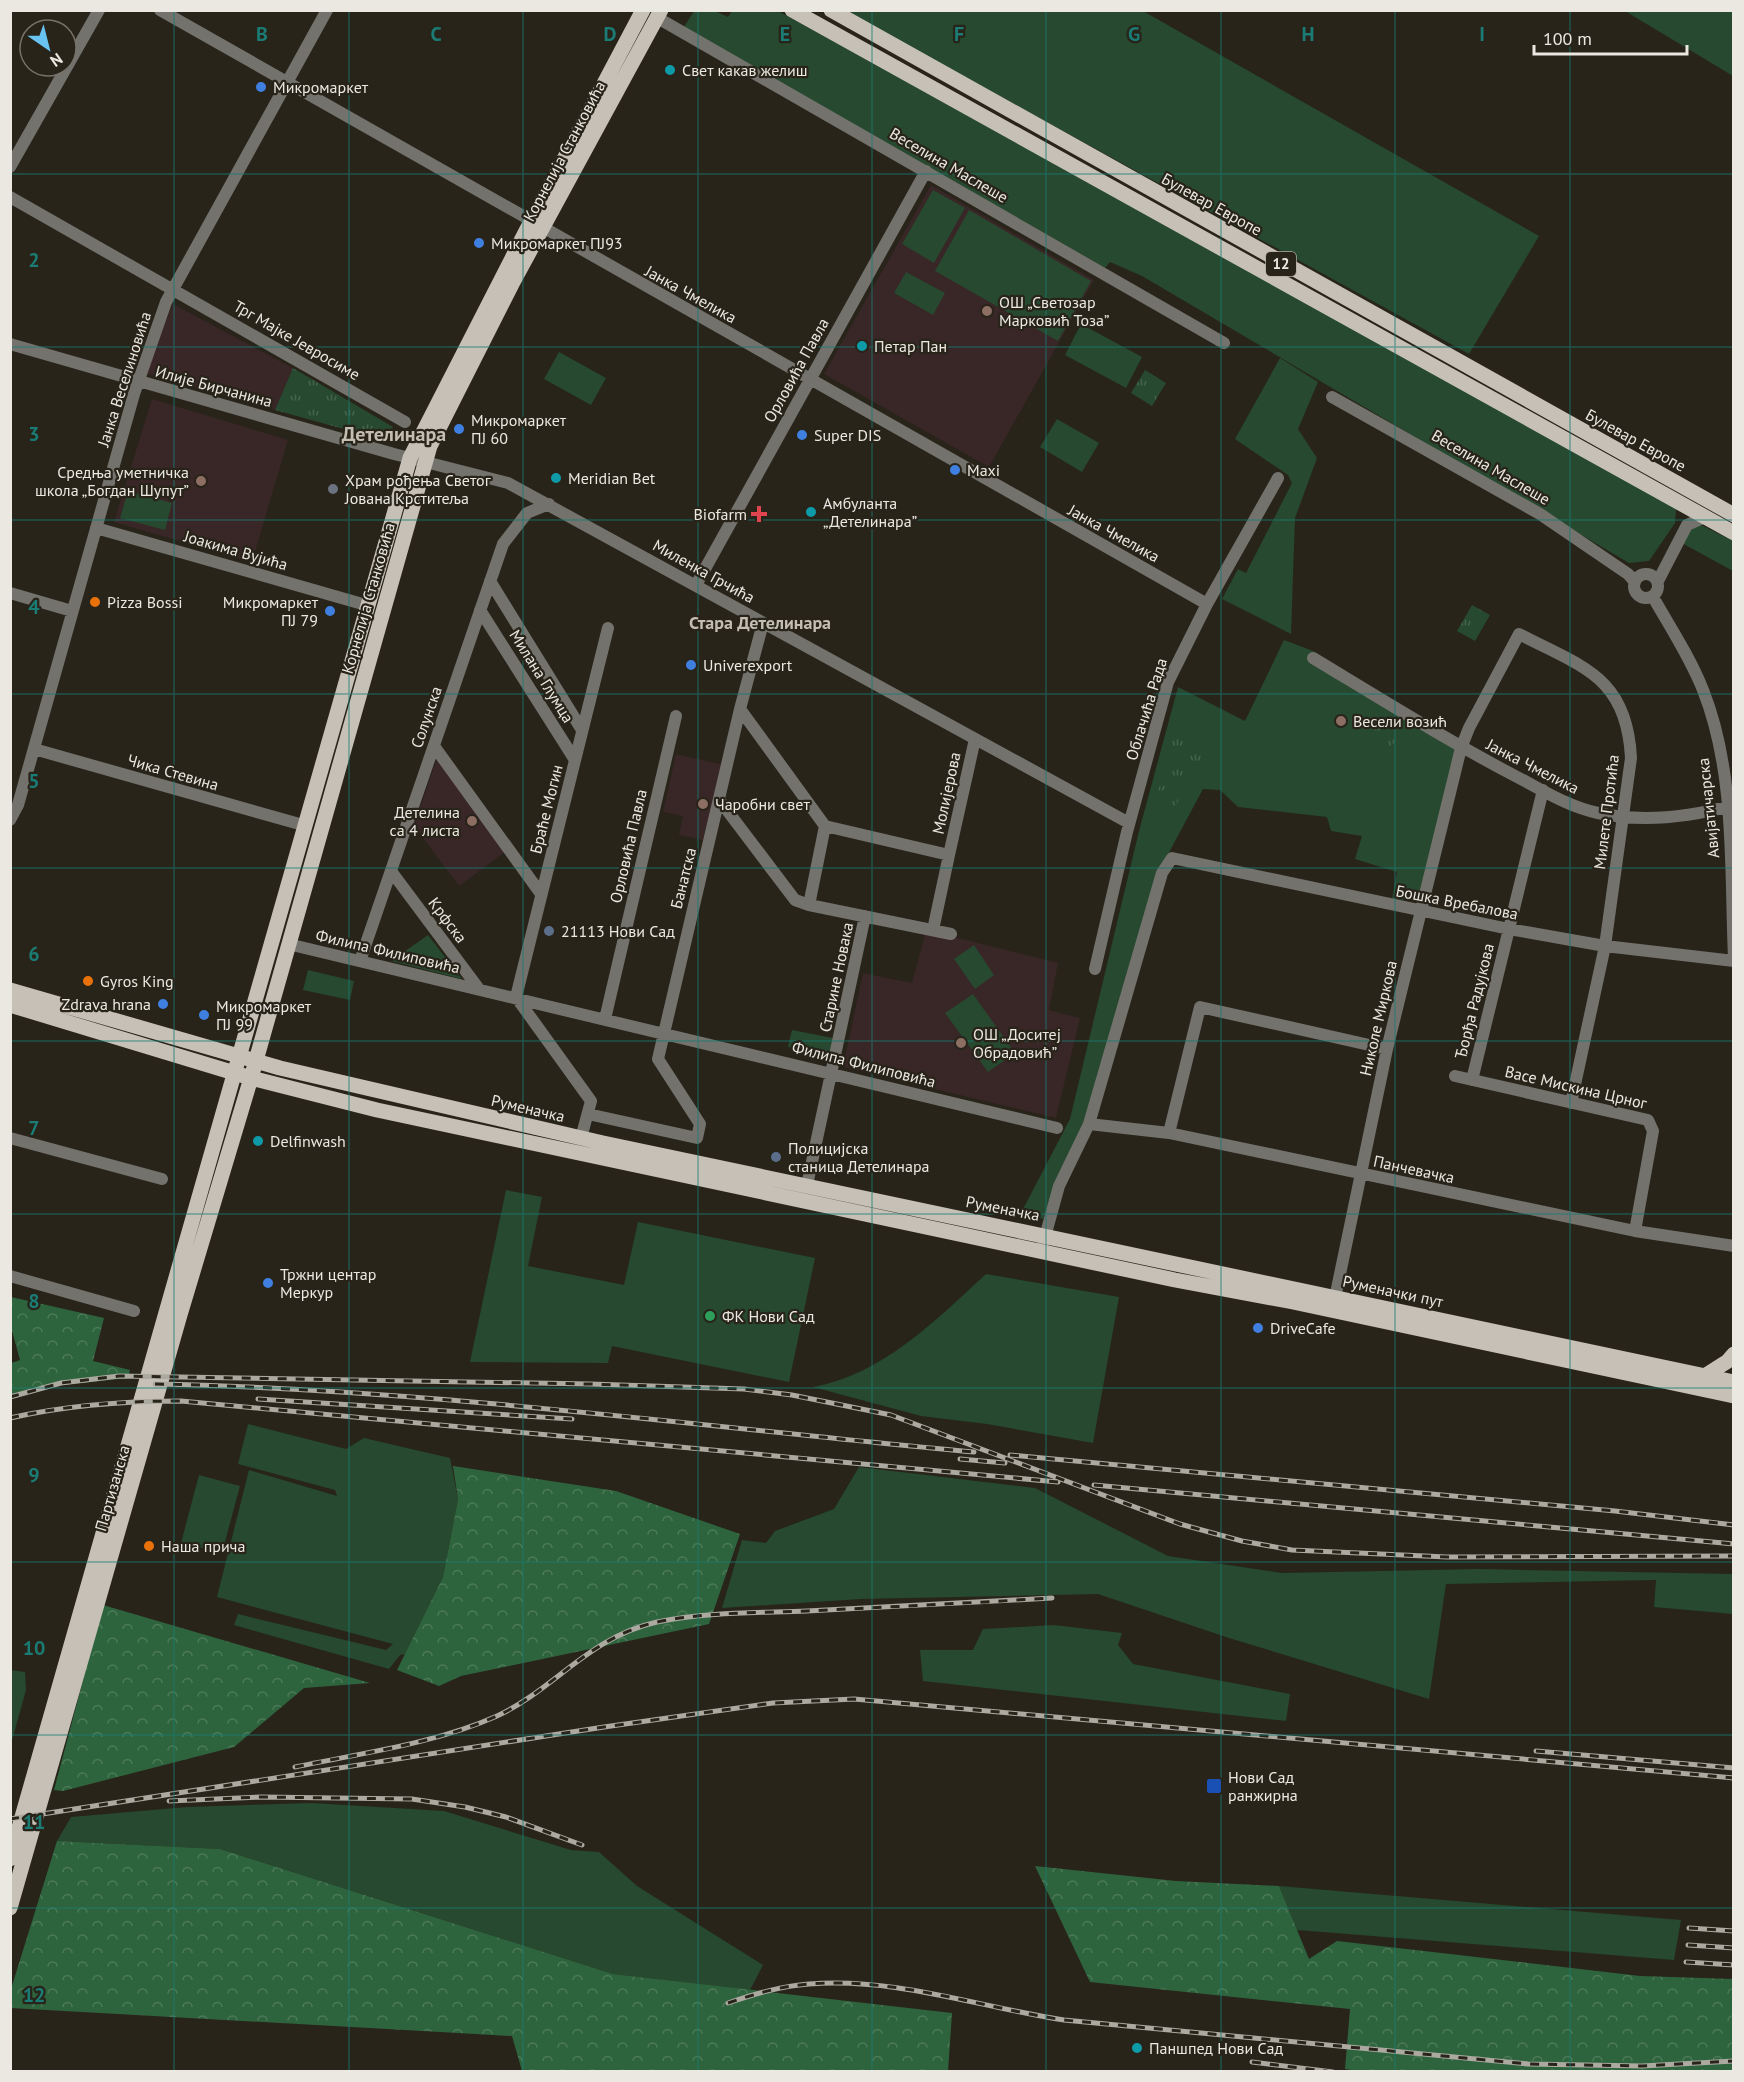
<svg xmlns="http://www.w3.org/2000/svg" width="1744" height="2082" font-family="'PT Sans',sans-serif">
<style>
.education{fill:#392626}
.green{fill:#26492f}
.forest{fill:url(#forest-crowns)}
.park{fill:url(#park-tufts)}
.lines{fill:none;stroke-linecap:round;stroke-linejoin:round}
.minor{stroke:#74726d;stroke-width:12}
.major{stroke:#c6c0b6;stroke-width:15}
.rail-casing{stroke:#aca9a1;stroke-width:5}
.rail{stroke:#28241a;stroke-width:3;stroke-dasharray:9;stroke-linecap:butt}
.grid{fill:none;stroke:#1a7c74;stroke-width:1.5;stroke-opacity:0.55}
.culture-dot{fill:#0f9aa8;stroke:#28241a;stroke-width:2}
.shop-dot{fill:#3f7fe0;stroke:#28241a;stroke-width:2}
.education-dot{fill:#8d6e63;stroke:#28241a;stroke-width:2}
.worship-dot{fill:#6b7280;stroke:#28241a;stroke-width:2}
.health-dot{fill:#e0444e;stroke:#28241a;stroke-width:2}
.food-dot{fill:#e8710a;stroke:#28241a;stroke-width:2}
.service-dot{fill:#5c6f8a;stroke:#28241a;stroke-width:2}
.leisure-dot{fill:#2e9e5b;stroke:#28241a;stroke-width:2}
.transit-dot{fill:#1a4fb4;stroke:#28241a;stroke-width:2}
.labels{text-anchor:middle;stroke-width:4.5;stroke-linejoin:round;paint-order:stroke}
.shield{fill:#28241a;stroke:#b0ada5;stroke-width:1.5}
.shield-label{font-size:15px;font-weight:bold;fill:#ebe8e1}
.poi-label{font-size:16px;fill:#ebe8e1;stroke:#28241a;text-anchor:start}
.street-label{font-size:16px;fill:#ebe8e1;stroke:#28241a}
.neighbourhood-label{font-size:18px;font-weight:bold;fill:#c3beb1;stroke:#28241a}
.quarter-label{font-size:20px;font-weight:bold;fill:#c3beb1;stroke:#28241a}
.grid-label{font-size:20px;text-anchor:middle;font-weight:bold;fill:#1a7c74;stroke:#28241a;stroke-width:4.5;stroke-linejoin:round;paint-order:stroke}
</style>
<defs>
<pattern id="forest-crowns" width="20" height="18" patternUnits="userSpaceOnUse" patternTransform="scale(1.5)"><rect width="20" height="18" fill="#2e643d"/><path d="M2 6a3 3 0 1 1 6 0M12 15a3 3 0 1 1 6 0" fill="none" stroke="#4c7a59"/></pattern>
<pattern id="park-tufts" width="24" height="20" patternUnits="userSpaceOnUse" patternTransform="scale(1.5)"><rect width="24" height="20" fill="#26492f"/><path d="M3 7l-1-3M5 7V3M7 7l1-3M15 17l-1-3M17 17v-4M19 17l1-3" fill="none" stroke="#46634d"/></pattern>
</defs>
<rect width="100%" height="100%" fill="#28241a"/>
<path class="education" d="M931,185L1094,280L989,467L824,374Z
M173,304L293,368L275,410L145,373Z
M152,399L288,440L252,562L114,522Z
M676,754L724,765L707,841L679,835L683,816L663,812Z
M437,758L505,852L459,886L414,826Z
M926,930L1058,963L1049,1010L1080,1018L1056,1118L843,1067L863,973L912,983Z"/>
<path class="green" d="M694,11H715L728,17L732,11H778L1082,177L1676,509L1675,523L1649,561L1629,563L1142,276L1110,262L1105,268L684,27Z
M845,11H1143L1539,236L1469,354Z
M1625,11H1733V76Z
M933,190L965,208L934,263L902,244Z
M969,210L1091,281L1058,341L935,271Z
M906,272L945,293L933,315L894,293Z
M1081,324L1142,357L1126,388L1065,355Z
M559,352L606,378L591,405L544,379Z
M1280,358L1318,382L1298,429L1317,458L1295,518L1291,634L1222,599L1238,569L1246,573L1292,483L1288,475L1235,439Z
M1057,419L1099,443L1082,472L1040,447Z
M128,491L172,503L165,530L120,518Z
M1701,525L1733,541V571L1680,542L1687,529Z
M1284,640L1313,651L1461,748L1423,901L1392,899L1397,872L1355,859L1362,836L1331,831L1327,817L1238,807L1220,790L1203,789L1165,860L1089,1124L1043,1219L1021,1213L1070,1119L1139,831L1178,687L1245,721Z
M428,935L462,979L391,961Z
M974,945L994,975L975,989L954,959Z
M308,970L354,981L350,1000L303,990Z
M973,994L1015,1053L988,1072L945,1013Z
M792,1030L833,1038L829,1055L788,1047Z
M506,1190L542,1197L528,1266L624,1285L638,1222L815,1258L789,1382L612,1346L608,1363L470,1362Z
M986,1274L1119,1297L1093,1443L987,1424L921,1416L813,1387C882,1375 936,1320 986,1274Z
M248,1424L346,1449L364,1438L450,1458L458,1499L443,1577L405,1654L400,1655L389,1669L234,1625L238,1614L386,1650L393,1644L217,1597L249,1470L337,1496L335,1490L238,1464Z
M859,1467L1035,1488L1168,1556L1282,1573L1479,1569L1733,1574V1614L1654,1607L1656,1580L1446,1584L1429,1699L1229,1638L1098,1594L860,1599L722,1608L742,1540L766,1543L775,1531L834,1509Z
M199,1475L240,1486L222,1553L181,1543Z
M1054,1625L1122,1633L1118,1645L1133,1664L1290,1694L1286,1721L923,1681L920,1650H973L983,1629Z
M11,1670L25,1672L26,1690L11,1744Z
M312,1803L444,1811L571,1850L599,1852L637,1886L763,1965L750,1990L613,1974L220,1849L57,1841L71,1817L187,1807Z
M1279,1886L1681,1920L1674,1960L1297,1930Z"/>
<path class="forest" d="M11,1297L104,1318L93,1361L130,1370L128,1378L62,1385L11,1396V1363L20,1360L11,1327Z
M453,1466L616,1491L740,1534L709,1624L461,1676L439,1686L397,1670L443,1577L458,1499Z
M103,1605L370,1683L304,1688L234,1747L63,1791L54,1790Z
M57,1841L220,1849L613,1974L952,2013L948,2071H522L512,2036L11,2008V1989Z
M1035,1866L1176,1881L1279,1886L1309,1959L1337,1941L1640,1976L1733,1979V2071L1364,2072L1345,2069L1350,2009L1090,1982Z"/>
<path class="park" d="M293,368L393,427L387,441L275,410Z
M1145,370L1166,383L1152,406L1131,393Z
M1472,605L1490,615L1475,641L1457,631Z
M1382,715L1403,727L1391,748L1370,737Z
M1172,735L1208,745L1170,816L1154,809Z"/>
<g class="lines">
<path class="minor" d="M160,10L1207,604
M656,17L1224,343
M10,167L99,10
M10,197L405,422
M10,344L394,454L508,483L1129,823
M1332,397L1540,514L1628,574L1635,582
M96,528L366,605
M1634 586a12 12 0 1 1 24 0a12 12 0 1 1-24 0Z
M490,581L582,730
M1658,581L1687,525L1705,517
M696,585L926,171
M10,593L72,611
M1653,597C1670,627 1690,657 1703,690C1736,773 1730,870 1734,958
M480,610L575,760
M763,623L740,709L825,826
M1313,658C1381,699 1448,741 1519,778C1544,791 1569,807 1598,813C1643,823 1690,817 1734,805
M434,746L541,894
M34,749L303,825
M720,801L795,900L809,905
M10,820L18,805L134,394L166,302L327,10
M949,855L975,739
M391,871L479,989
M933,930L949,855L825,826L809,905L951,934
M288,944L1057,1128
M360,961L503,544L527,513L549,504
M1095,969L1127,832L1168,682L1207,604L1278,478
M605,1019L676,716
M1455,1076L1648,1120L1653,1131L1635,1231
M1472,1080L1543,790
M588,1114L697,1138L700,1124L658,1059L740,709
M1089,1124L1169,1133L1635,1231L1734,1246
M1169,1133L1200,1007L1387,1049
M10,1138L162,1179
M581,1138L591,1101L516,997L608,628
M807,1185L865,916
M1043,1244L1059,1186L1089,1124L1162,873L1172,858L1509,929L1605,946L1734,961
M10,1276L134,1311
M1335,1298L1387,1049L1461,748L1469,728L1519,634C1582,667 1627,676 1631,758L1605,946L1571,1103"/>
<path class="major" d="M792,10L1734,533
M831,10L1734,515
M10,990L280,1068L603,1143L1734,1382
M10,1005L251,1078L377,1110L1175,1280L1293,1302L1734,1396
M1706,1375L1728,1361L1734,1354
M10,1859L410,458L525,233L643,10
M10,1908L180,1315L251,1078L430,446L512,284L661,10"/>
<defs>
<path id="rail" d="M155,1384C429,1389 702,1427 974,1452
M10,1397L61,1383L119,1376L590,1384L744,1389L792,1395L891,1415L1180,1524L1242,1541L1292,1550L1447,1557L1734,1556
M258,1399L572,1419
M10,1418C68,1405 123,1401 181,1401L1058,1482
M1010,1455L1615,1511L1734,1525
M960,1459L1005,1463
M1094,1485L1734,1544
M1536,1751L1734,1768
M295,1767C362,1753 434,1744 497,1716C555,1689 589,1637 657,1622C705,1612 757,1613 807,1611C888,1607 970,1603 1052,1598
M169,1801L261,1797L412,1799L465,1807L506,1817L582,1845
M10,1819L604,1727L773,1703L854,1699L1734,1778
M1689,1928L1734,1931
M1688,1945L1734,1948
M1686,1962L1734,1965
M728,2003C755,1994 781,1986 809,1984C895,1977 979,2007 1064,2020L1528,2064L1642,2066L1734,2061
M1252,2062L1333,2072"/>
</defs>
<use href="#rail" class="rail-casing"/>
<use href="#rail" class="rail"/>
</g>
<path class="grid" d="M174,10V2072M349,10V2072M523,10V2072M698,10V2072M872,10V2072M1046,10V2072M1221,10V2072M1395,10V2072M1570,10V2072M10,174H1734M10,347H1734M10,520H1734M10,694H1734M10,868H1734M10,1041H1734M10,1214H1734M10,1388H1734M10,1562H1734M10,1735H1734M10,1908H1734"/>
<g class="culture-dot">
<circle cx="670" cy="70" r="6"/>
<circle cx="862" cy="346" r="6"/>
<circle cx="556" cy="478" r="6"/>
<circle cx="811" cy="512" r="6"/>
<circle cx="258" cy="1141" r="6"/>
<circle cx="1137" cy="2048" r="6"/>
</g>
<g class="shop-dot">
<circle cx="261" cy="87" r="6"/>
<circle cx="479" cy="243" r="6"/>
<circle cx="459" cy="429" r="6"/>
<circle cx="802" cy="435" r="6"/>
<circle cx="955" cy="470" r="6"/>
<circle cx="330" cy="611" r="6"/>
<circle cx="691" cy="665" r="6"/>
<circle cx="163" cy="1004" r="6"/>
<circle cx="204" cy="1015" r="6"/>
<circle cx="268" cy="1283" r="6"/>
<circle cx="1258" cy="1328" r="6"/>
</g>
<g class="education-dot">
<circle cx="987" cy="311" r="6"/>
<circle cx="201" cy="481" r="6"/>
<circle cx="1341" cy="721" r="6"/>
<circle cx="703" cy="804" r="6"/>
<circle cx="472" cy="821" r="6"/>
<circle cx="961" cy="1043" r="6"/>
</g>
<circle class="worship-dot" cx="333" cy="489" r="6"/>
<path class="health-dot" d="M756 505h6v6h6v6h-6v6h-6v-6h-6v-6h6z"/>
<g class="food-dot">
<circle cx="95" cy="602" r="6"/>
<circle cx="88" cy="981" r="6"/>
<circle cx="149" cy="1546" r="6"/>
</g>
<g class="service-dot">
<circle cx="549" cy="931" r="6"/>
<circle cx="776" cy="1157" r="6"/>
</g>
<circle class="leisure-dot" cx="710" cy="1316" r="6"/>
<rect class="transit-dot" x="1206" y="1778" width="16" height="16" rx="3"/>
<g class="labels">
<rect class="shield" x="1266" y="252" width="30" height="24" rx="4.5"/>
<g class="shield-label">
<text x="1281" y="269">12</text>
</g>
<g class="poi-label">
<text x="682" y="76">Свет какав желиш</text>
<text x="273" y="93">Микромаркет</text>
<text x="491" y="249">Микромаркет ПЈ93</text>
<text x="999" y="308">ОШ „Светозар<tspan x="999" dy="18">Марковић Тоза”</tspan></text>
<text x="874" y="352">Петар Пан</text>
<text x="471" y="426">Микромаркет<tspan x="471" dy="18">ПЈ 60</tspan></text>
<text x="814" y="441">Super DIS</text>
<text x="967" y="476">Maxi</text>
<text x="189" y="478" text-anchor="end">Средња уметничка<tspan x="189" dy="18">школа „Богдан Шупут”</tspan></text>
<text x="568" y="484">Meridian Bet</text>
<text x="345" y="486">Храм рођења Светог<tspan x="345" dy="18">Јована Крститеља</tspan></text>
<text x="823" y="509">Амбуланта<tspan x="823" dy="18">„Детелинара”</tspan></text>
<text x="747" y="520" text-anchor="end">Biofarm</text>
<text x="107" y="608">Pizza Bossi</text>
<text x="318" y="608" text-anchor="end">Микромаркет<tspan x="318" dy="18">ПЈ 79</tspan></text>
<text x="703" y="671">Univerexport</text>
<text x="1353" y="727">Весели возић</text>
<text x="715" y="810">Чаробни свет</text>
<text x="460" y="818" text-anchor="end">Детелина<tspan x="460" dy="18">са 4 листа</tspan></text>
<text x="561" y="937">21113 Нови Сад</text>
<text x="100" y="987">Gyros King</text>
<text x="151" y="1010" text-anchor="end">Zdrava hrana</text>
<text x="216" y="1012">Микромаркет<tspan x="216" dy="18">ПЈ 99</tspan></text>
<text x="973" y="1040">ОШ „Доситеј<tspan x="973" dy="18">Обрадовић”</tspan></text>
<text x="270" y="1147">Delfinwash</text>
<text x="788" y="1154">Полицијска<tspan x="788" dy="18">станица Детелинара</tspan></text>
<text x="280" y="1280">Тржни центар<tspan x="280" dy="18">Меркур</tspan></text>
<text x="722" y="1322">ФК Нови Сад</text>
<text x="1270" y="1334">DriveCafe</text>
<text x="161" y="1552">Наша прича</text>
<text x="1228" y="1783">Нови Сад<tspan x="1228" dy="18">ранжирна</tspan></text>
<text x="1149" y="2054">Паншпед Нови Сад</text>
</g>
<g class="street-label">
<text transform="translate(564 151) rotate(-62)" y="6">Корнелија Станковића</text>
<text transform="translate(949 165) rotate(30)" y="6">Веселина Маслеше</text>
<text transform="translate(1212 204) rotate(29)" y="6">Булевар Европе</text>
<text transform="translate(691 294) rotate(29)" y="6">Јанка Чмелика</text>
<text transform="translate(297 340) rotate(30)" y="6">Трг Мајке Јевросиме</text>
<text transform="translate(796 370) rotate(-61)" y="6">Орловића Павла</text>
<text transform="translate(124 379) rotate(-72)" y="6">Јанка Веселиновића</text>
<text transform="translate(214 386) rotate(15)" y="6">Илије Бирчанина</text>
<text transform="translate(1636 440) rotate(29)" y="6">Булевар Европе</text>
<text transform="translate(1491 467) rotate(30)" y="6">Веселина Маслеше</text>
<text transform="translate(1114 533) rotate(29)" y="6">Јанка Чмелика</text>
<text transform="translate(236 550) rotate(16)" y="6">Јоакима Вујића</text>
<text transform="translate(704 571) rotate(29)" y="6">Миленка Грчића</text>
<text transform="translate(368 598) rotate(-74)" y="6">Корнелија Станковића</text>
<text transform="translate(542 676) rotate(58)" y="6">Милана Глумца</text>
<text transform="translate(1146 709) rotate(-73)" y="6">Облачића Рада</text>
<text transform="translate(426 717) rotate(-71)" y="6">Солунска</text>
<text transform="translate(1533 766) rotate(27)" y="6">Јанка Чмелика</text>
<text transform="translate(173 772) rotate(16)" y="6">Чика Стевина</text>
<text transform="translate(946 793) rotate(-78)" y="6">Молијерова</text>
<text transform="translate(1708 808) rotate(-96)" y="6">Авијатичарска</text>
<text transform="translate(546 809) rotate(-76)" y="6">Браће Могин</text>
<text transform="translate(1606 812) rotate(-83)" y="6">Милете Протића</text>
<text transform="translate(628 846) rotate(-77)" y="6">Орловића Павла</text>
<text transform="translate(683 878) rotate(-76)" y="6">Банатска</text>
<text transform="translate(1457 902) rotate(11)" y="6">Бошка Вребалова</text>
<text transform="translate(448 920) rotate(53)" y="6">Крфска</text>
<text transform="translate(388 951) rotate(13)" y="6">Филипа Филиповића</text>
<text transform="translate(836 977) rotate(-78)" y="6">Старине Новака</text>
<text transform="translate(1474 1001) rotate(-76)" y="6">Ђорђа Радујкова</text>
<text transform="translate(1378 1018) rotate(-77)" y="6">Николе Миркова</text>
<text transform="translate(864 1064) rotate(14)" y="6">Филипа Филиповића</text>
<text transform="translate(1576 1087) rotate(13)" y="6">Васе Мискина Црног</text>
<text transform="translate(528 1108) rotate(13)" y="6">Руменачка</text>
<text transform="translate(1414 1169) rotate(12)" y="6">Панчевачка</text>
<text transform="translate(1003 1208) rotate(11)" y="6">Руменачка</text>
<text transform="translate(1393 1291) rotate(12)" y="6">Руменачки пут</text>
<text transform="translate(112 1488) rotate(-74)" y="6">Партизанска</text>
</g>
<g class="neighbourhood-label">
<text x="760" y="629">Стара Детелинара</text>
</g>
<g class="quarter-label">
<text x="394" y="441">Детелинара</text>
</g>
</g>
<g class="grid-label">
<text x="262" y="41">B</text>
<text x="436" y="41">C</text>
<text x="610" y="41">D</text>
<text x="785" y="41">E</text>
<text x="959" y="41">F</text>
<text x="1134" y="41">G</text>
<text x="1308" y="41">H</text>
<text x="1482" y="41">I</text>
<text x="34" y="267">2</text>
<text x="34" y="441">3</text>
<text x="34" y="614">4</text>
<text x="34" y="788">5</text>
<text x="34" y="961">6</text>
<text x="34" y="1135">7</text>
<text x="34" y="1308">8</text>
<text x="34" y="1482">9</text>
<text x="34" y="1655">10</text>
<text x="34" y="1829">11</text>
<text x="34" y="2002">12</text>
</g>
<rect width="1744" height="2082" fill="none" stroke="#ebe8e1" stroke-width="24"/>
<g transform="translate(48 48) rotate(145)"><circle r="28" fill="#28241a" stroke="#76726a" stroke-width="1.5"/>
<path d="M0-4.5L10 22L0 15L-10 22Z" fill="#69c3f1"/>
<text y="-9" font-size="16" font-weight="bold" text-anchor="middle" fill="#ebe8e1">N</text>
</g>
<path d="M1534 45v9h153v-9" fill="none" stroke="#ebe8e1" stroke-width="3"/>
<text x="1543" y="45" font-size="18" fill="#ebe8e1" stroke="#28241a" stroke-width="4.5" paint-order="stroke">100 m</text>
</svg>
